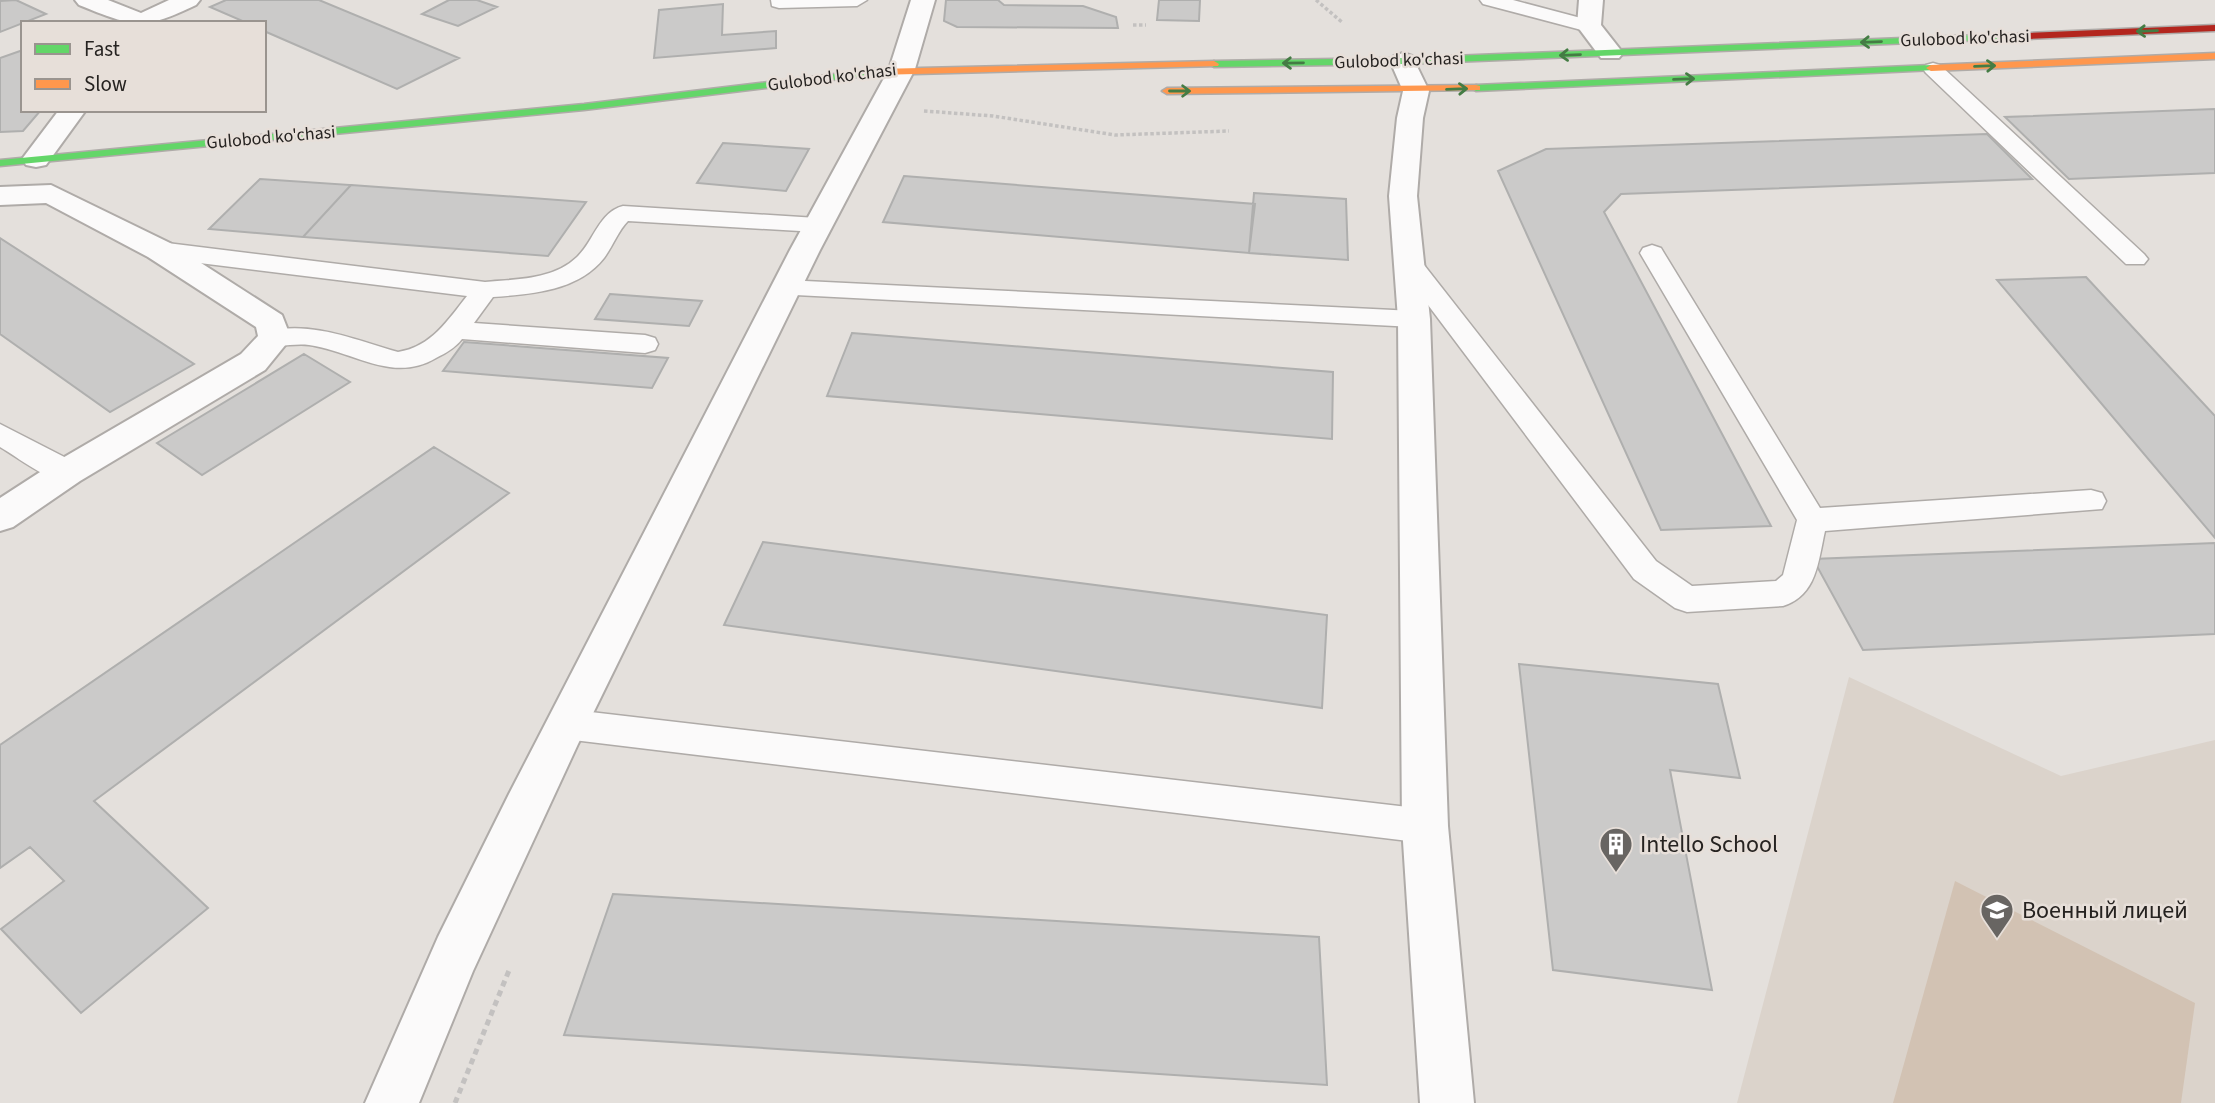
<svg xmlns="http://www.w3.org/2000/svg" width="2215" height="1103" font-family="'Source Sans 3',sans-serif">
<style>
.built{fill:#dbd3cb}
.green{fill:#d2c2b3}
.building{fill:#cbcac9;stroke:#afafae;stroke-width:2}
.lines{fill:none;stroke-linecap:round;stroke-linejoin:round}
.lane-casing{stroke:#afaba8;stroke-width:3}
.street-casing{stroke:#afaba8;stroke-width:4}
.fast-casing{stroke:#afaba8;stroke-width:3}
.slow-casing{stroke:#afaba8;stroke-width:3}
.jam-casing{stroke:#afaba8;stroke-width:3}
.path-far1{stroke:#c3c1c0;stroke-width:3.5;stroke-dasharray:3.5 2.5;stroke-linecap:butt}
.path{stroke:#c3c1c0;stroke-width:5;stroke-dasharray:6 4.5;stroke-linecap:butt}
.lane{fill:#fbfafa;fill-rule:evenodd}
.street{fill:#fbfafa;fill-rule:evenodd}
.fast{fill:#63d668;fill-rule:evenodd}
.slow{fill:#ff974d;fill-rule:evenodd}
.jam{fill:#b3261e;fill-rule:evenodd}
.oneway{stroke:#447c44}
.labels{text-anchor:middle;stroke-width:5;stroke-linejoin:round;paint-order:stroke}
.far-street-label{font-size:18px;fill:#262321;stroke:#e7dfd9}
.near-poi-label{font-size:24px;fill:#262321;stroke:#e7dfd9;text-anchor:start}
</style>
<rect width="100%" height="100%" fill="#e4e0dc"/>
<path class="built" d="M1849,677L2061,776L2215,740V1103H1737Z"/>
<path class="green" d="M1955,881L2195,1003L2181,1103H1893Z"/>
<path class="building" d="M16,0L46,14L0,32V1Z
M226,0H319L459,58L397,89L264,31V23H247L210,7Z
M449,0H477L497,7L458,26L422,14Z
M946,0H998L1004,5L1083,6L1116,17L1118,28L957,27L944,21Z
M1159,0H1200L1199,21L1157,20Z
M723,4L722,35L776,31V48L654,58L659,10Z
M23,50V110H41L23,131L0,132V58Z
M2215,109V173L2069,179L2005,117Z
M1987,134L2032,179L1621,194L1604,212L1771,526L1661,530L1498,171L1546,149Z
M723,143L809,149L786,191L697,183Z
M904,176L1255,204L1249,253L883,222Z
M260,179L351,185L303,237L209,229Z
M351,185L586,202L548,256L303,237Z
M1254,193L1346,199L1348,260L1249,253Z
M0,238L194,364L110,412L0,334Z
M2086,277L2215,416V538L1997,280Z
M610,294L702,301L689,326L595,319Z
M852,333L1333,372L1332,439L827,396Z
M464,342L668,358L652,388L443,371Z
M304,354L350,382L202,475L157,443Z
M434,447L509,493L94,801L208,908L81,1013L1,929L64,881L30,847L0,868V745Z
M763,542L1327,615L1322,708L724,625Z
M2215,543V634L1863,650L1813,559Z
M1519,664L1718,684L1740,778L1670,770L1712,990L1553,970Z
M613,894L1319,937L1327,1085L564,1035Z"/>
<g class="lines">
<defs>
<path id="lane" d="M771,0H867L857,6L779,8L772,6Z
M1480,0H1513L1596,22L1599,26L1589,32L1483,4Z
M1933,63L1940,65L2144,254L2148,259L2144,264H2126L1926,73L1923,69L1926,65Z
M623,206L817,218L826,220L829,225L826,230L817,232L628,221C618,231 613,246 604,258C578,291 532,294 493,297L474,323L645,335L655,338L658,344L655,350L645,353L462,339C455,348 446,353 436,358C393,384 353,351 309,345C294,343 280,348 266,344L262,338L266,332C310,320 355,340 398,352C431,347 448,320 467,296L159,258L150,255L147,250L150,245L159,242L485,282C516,279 553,280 577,257C594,241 599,212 623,206Z
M1652,245L1661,248L1664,253L1820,508L2091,490L2102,493L2106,501L2102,509L1825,531C1818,562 1817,595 1783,606L1687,612L1675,608L1634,579L1395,261L1399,256H1417L1656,561L1692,586L1776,581L1783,575L1797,520L1640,253L1643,248Z
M785,280L1414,311L1423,313L1427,319L1423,325L1414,327L776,294L772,288L776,282Z
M0,424L78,464L82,472L78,480C53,487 21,459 0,447Z
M565,709L1425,809L1438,814L1444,826L1438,838L1425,843L565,739L553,735L547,724L553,713Z"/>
<path id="street" d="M75,0H108L141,13L169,0H200L196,5C142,31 134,27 79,5Z
M911,0H935L915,69L820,250L578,744L473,971L419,1103H365L438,937L509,794L790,250L889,69Z
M1579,0H1603L1601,25L1623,53L1619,58H1601L1577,26Z
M1403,53L1412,56L1429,91L1423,118L1417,196L1430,319L1448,826L1474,1103H1420L1402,826L1398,319L1389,196L1397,118L1403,91L1390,61L1394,56Z
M59,110H86L46,165L36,167L26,165L22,159Z
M51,185L170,243L282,315L291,338L265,370L80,481L13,527L0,531V498L54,463L241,354L258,336L256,327L148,257L46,203L0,205V187Z"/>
<path id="fast" d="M2029,33L2034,36L2033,38L1403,64L1214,67L1209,64L1214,61L1403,58Z
M1931,65L1936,68L1935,70L1476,91L1471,88L1476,85Z
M877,69L881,70V74L584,110L0,166V160L584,104Z"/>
<path id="slow" d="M2215,53V59L1931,71L1926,68L1931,65Z
M1214,61L1219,64L1218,66L877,75L872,72L877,69Z
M1476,85L1480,86V90L1167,94L1162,91L1167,88Z"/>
<path id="jam" d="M2215,25V31L2029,39L2024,36L2029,33Z"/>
</defs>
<use href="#lane" class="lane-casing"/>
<use href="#street" class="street-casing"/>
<use href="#fast" class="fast-casing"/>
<use href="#slow" class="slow-casing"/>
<use href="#jam" class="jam-casing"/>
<path class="path-far1" d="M1316,0L1343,23
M1133,25H1146
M924,111L993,116L1115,135L1229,131"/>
<path class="path" d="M455,1103L510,968"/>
<use href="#lane" class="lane"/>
<use href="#street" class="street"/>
<use href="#fast" class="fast"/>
<use href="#slow" class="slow"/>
<use href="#jam" class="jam"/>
</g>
<defs><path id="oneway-shaft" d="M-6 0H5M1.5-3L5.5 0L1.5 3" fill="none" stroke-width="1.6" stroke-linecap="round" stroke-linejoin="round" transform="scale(1.75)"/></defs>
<g class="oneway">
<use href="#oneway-shaft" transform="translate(2147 31) rotate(178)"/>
<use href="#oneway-shaft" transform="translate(1871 42) rotate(178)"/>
<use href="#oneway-shaft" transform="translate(1570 55) rotate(178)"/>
<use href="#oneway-shaft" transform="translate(1293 63) rotate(179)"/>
<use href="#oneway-shaft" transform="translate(1985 66) rotate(-2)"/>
<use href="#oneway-shaft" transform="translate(1684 79) rotate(-2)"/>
<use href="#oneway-shaft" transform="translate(1457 89) rotate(-2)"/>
<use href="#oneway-shaft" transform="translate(1180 91)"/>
</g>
<defs>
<symbol id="building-pin" viewBox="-11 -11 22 30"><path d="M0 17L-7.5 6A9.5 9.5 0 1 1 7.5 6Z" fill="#686562" stroke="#e7dfd9"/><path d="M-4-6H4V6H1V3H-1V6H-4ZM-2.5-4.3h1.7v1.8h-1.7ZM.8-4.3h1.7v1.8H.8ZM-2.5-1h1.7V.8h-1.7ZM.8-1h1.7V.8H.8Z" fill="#fff"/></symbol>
<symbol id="university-pin" viewBox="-11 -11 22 30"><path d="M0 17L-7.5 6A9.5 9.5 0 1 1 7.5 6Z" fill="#686562" stroke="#e7dfd9"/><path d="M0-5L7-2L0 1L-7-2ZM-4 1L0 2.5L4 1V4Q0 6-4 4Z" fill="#fff"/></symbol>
</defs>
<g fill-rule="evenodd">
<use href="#building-pin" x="1597" y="825" width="38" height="52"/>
<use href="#university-pin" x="1978" y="891" width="38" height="52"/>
</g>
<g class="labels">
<g class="far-street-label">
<text transform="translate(1965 38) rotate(-2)" y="6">Gulobod ko'chasi</text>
<text transform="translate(1399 60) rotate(-2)" y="6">Gulobod ko'chasi</text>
<text transform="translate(832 77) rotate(-7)" y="6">Gulobod ko'chasi</text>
<text transform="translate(271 137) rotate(-5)" y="6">Gulobod ko'chasi</text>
</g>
<g class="near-poi-label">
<text x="1640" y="852">Intello School</text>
<text x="2022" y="918">Военный лицей</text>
</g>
</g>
<rect x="21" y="21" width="245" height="91" fill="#e7dfd9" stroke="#9a948f" stroke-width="2"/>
<rect x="35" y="44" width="35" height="10" fill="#63d668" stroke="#9a948f" stroke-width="2"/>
<text x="84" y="56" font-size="21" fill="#262321">Fast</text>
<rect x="35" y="79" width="35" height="10" fill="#ff974d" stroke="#9a948f" stroke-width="2"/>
<text x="84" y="91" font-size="21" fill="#262321">Slow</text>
</svg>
